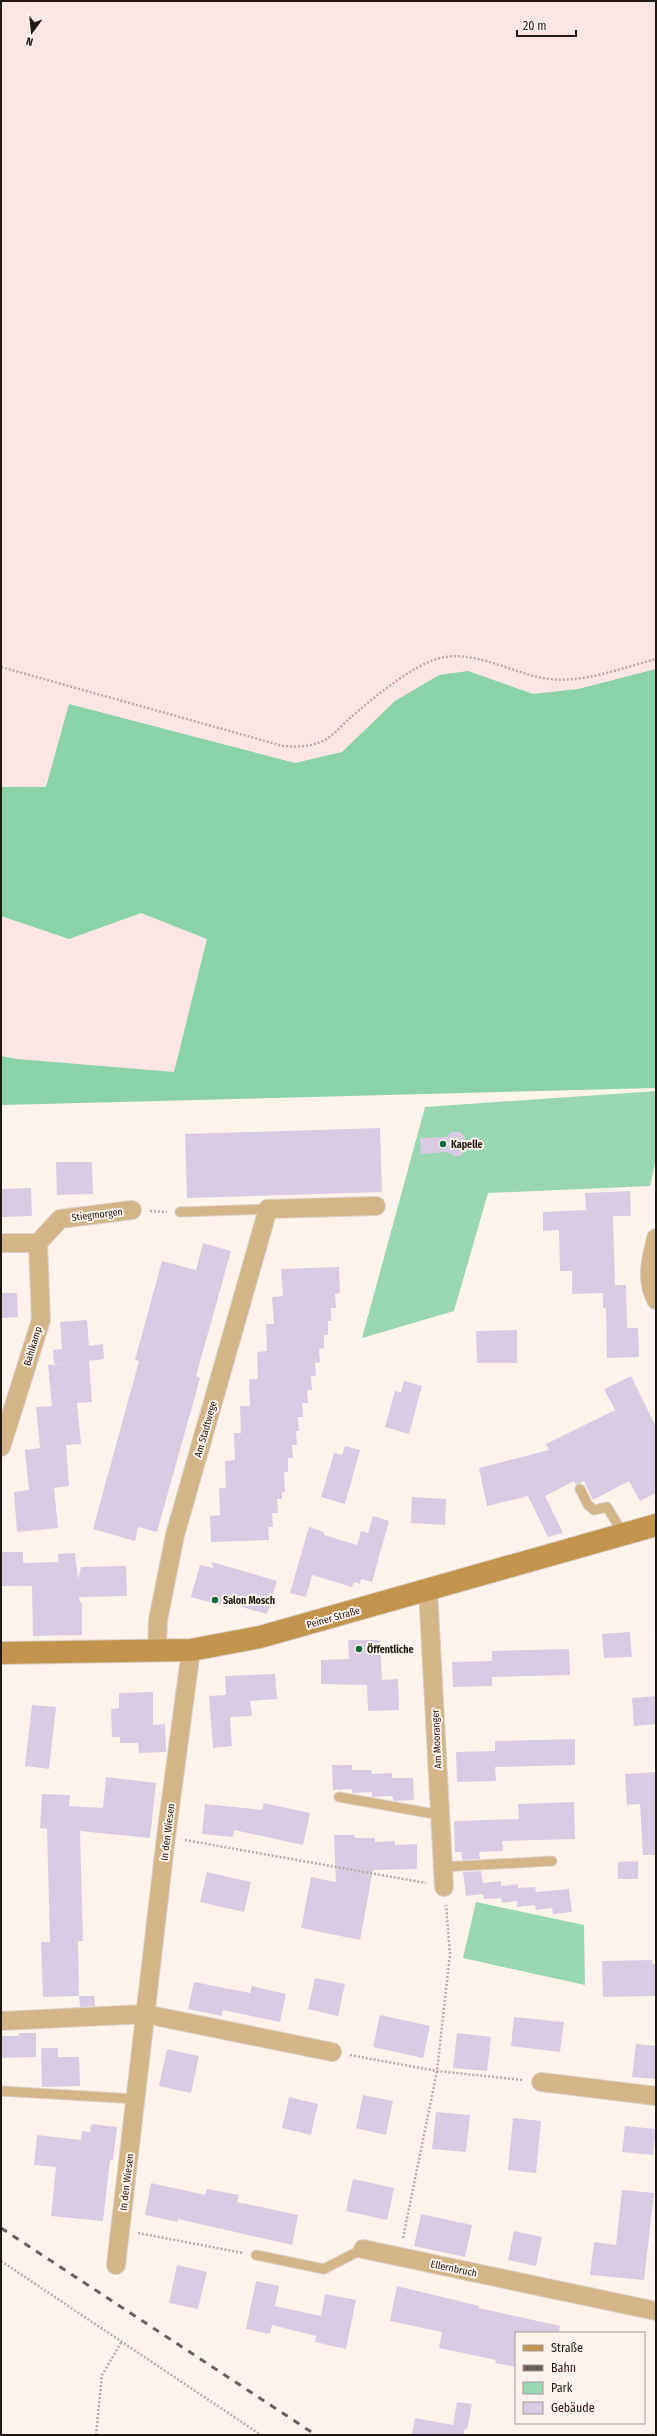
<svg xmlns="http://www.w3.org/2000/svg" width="657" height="2436" font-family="'Fira Sans Condensed',sans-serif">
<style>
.commercial{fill:#fce6e5}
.green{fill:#99d7b3}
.forest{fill:#8ad2a8}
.building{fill:#dbcae4}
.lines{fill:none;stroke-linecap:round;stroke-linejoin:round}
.service-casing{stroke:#dbd0c9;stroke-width:11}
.minor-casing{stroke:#dbd0c9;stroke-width:20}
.secondary-casing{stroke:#dbd0c9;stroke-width:24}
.path{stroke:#b7aca5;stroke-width:2.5;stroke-dasharray:2 2;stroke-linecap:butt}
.service{stroke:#d4b588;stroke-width:9}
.minor{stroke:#d4b588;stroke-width:18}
.secondary{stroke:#c2944d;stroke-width:22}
.rail{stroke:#6b615a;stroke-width:3;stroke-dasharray:7 7;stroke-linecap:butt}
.poi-dot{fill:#0d6c40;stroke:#fff3ec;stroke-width:1.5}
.labels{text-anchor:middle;stroke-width:4;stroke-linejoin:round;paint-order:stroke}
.poi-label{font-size:10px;font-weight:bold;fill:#211811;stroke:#fff3ec;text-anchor:start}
.street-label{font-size:10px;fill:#211811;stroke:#fff3ec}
</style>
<rect width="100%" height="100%" fill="#fff3ec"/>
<path class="commercial" d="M1,1H656V1088L1,1105Z"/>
<path class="green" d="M656,1091V1159L650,1186L488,1193L454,1311L362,1338L425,1107Z
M476,1902L584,1925L585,1985L463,1958Z"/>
<path class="forest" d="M656,669V1088L1,1105V1056L17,1059L174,1072L207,939L141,913L69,939L1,916V787H46L69,704L295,763L342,752L395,701L439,675L468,671L533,694L578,689Z"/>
<path class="building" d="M380,1128L382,1192L187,1198L185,1134Z
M451,1132H460L465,1137V1150L461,1156H454L447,1152L421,1154L420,1138L447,1137Z
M56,1162H92L93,1194L57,1195Z
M31,1188L32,1216L1,1217V1189Z
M630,1191L631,1216H613L615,1285H626L627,1328H638L639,1357L607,1358L606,1308H603V1293L572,1294V1271H560L559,1230L543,1231V1212L586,1210L585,1193Z
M203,1243L231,1251L196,1376L200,1378L157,1532L138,1527L135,1541L93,1529L139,1361L135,1360L162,1261L196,1270Z
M339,1267L340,1293L335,1294L336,1308H331V1321H328V1335H324V1348L319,1349L320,1362L315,1363L316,1376H311L312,1390H307L308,1403H302L303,1417H298L299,1431H296L297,1445H292L293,1458H288V1472H284L285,1492H282V1499H277L278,1513H272L273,1527H268L269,1540L211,1542L210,1516L220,1515L219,1488H226L225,1461L235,1460L234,1433H241L240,1406H250L249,1379H258L257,1352L267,1351L266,1324H274L272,1297L283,1296L281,1269Z
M1,1293H17L18,1317L1,1318Z
M87,1320L89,1346L103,1344L104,1359L89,1361L92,1402L77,1403L81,1444L66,1445L69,1486L54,1488L58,1528L17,1532L14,1492L29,1490L25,1450L40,1448L36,1407L52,1406L48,1365L64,1364H54L53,1350L62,1349L60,1322Z
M517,1330V1363H477L476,1331Z
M631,1376L656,1427V1493L640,1501L629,1481L593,1500L584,1481L576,1485L574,1481L545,1496L563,1533L548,1537L528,1496L487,1506L479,1468L549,1450L546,1444L615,1410L604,1389Z
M404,1381L422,1386L409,1434L385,1427L395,1391L401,1392Z
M345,1446L360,1450L345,1504L321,1497L334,1453L342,1455Z
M412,1497L446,1499L445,1525L411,1523Z
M373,1516L389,1521L372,1582L361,1579L360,1584L354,1582L352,1587L312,1575L306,1597L290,1593L309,1527L324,1532V1535L357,1545L361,1531L368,1533Z
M1,1552H23V1563L58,1562V1554L75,1553L78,1580L81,1567L126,1566L127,1596L79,1597L80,1602H82V1635L33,1636L32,1586H1Z
M212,1562L277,1581L267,1614L221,1601L220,1605L191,1597L200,1565L213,1568Z
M630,1632L632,1657L604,1658L602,1634Z
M348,1640H380L382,1680L398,1679L399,1710L368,1711L367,1685L321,1684V1660L349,1659Z
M569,1649L570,1675L492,1677V1686L453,1687L452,1662L492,1661V1651Z
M275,1674L277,1699L250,1701L252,1716L230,1717L232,1746L213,1748L209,1696L226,1695L225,1676Z
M153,1692V1725L165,1724L166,1752L139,1753L138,1743H120V1737H112L111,1709L119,1708V1693Z
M656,1696V1724L634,1726L632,1698Z
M32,1705L56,1707L49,1769L25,1766Z
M575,1739V1765L495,1767L496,1781L457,1782L456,1752L495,1751V1741Z
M332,1765H352V1770H371L372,1774L392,1773V1778H413L414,1800L394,1801L392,1796L372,1797V1792L352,1793V1789L333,1790Z
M656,1772V1855H643L640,1804L627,1805L625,1774Z
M106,1777L156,1783L150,1838L80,1831L83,1941H78L79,1996L43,1997L41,1942H50L47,1829L40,1828L42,1794L70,1795L69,1806L103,1808Z
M574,1802L575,1839L502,1841L503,1851L479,1852L480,1859L462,1860L461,1852H455L454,1821L519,1819L518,1804Z
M264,1803L310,1813L303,1845L234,1830L233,1837L202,1834L205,1804L262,1810Z
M334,1835H354L355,1838H375V1842L395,1841V1845L417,1844V1869L373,1870L360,1940L301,1928L311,1877L336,1882Z
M638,1861V1879H618V1862Z
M481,1871L483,1883L501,1881V1886L518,1884V1888L535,1887L536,1892L569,1889L572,1912L553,1914L552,1908L536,1910L535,1905L517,1907V1901L502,1903L501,1898L484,1899L483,1894L466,1896L463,1872Z
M207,1872L251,1882L244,1912L200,1902Z
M652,1960L653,1964H656V1996L603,1997L602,1961Z
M315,1978L345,1984L338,2016L308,2009Z
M194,1982L250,1993L252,1986L286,1994L280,2022L223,2010L222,2016L188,2009Z
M79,1996H94L95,2006L80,2007Z
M380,2015L430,2026L423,2058L373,2047Z
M514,2017L564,2022L560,2052L511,2046Z
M19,2033H36V2057L1,2058V2036H19Z
M457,2033L491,2037L487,2071L453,2068Z
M636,2044L656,2046V2079L632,2077Z
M41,2048H58V2057H79L80,2086L42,2087Z
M167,2049L199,2056L191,2093L159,2086Z
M363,2095L393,2101L386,2135L356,2128Z
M289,2097L318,2104L311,2135L282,2128Z
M436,2112L470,2115L466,2152L432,2149Z
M513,2118L541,2121L536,2173L508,2170Z
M91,2124L117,2127L113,2160H110L103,2221L51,2216L56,2167L34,2165L37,2135L81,2140L82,2131L90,2132Z
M625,2126L656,2129L653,2155L622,2152Z
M353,2179L394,2188L387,2220L346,2211Z
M151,2183L205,2195L207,2189L239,2195L237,2202L298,2215L292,2245L178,2219V2222L145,2215Z
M622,2190L654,2193L644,2280L590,2275L594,2242L616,2245Z
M421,2214L472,2225L465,2257L414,2246Z
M514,2231L542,2237L536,2266L508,2260Z
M177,2265L207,2272L198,2309L169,2303Z
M256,2281L279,2286L275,2306L321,2316L325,2294L356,2300L346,2349L315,2342L316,2336L272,2325L270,2334L246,2329Z
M397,2286L479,2306V2308L560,2326L559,2333H516V2367L495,2363L496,2360L439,2348L442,2332L390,2321Z
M457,2402L472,2404L467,2430L464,2429V2435H412L415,2418L453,2425Z"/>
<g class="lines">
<defs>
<path id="service" d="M180,1212L268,1209
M580,1489L588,1505L594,1510L607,1507L624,1535
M339,1797L440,1815
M443,1867L552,1861
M1,2091L136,2099
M256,2255L324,2269L363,2249"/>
<path id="minor" d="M656,1238C651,1261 645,1278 656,1300
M1,1243H38L60,1219L132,1210
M1,1447L41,1320L38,1243
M428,1590L444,1887
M157,1652L158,1620L175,1535L268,1209L376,1206
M1,2021L145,2014L332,2052
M541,2082L656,2096
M363,2249L656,2311
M116,2265L166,1837L191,1650"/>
<path id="secondary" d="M1,1653L191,1650L260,1637L656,1525"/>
</defs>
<use href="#service" class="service-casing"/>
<use href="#minor" class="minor-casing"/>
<use href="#secondary" class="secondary-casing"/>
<path class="path" d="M1,667L283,746C298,747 311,747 325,740C334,735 342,725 350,718C372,699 412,665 440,658C475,650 510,672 543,678C580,685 621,668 656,659
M150,1211L167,1212
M185,1840L426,1883
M350,2055L437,2071L523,2080
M138,2233L243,2253
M403,2238L437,2071L450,1954L446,1905
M1,2261L261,2435
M96,2435L102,2375L122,2341"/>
<use href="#service" class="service"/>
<use href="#minor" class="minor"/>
<use href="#secondary" class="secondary"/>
<path class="rail" d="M1,2228L316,2435"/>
</g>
<g class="poi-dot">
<circle cx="443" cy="1144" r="4"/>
<circle cx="215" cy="1600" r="4"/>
<circle cx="359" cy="1649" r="4"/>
</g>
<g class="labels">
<g class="poi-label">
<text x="451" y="1148">Kapelle</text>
<text x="223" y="1604">Salon Mosch</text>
<text x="367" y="1653">Öffentliche</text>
</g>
<g class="street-label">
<text transform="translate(97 1214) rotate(-7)" y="4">Stiegmorgen</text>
<text transform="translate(32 1346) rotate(-73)" y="4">Bahlkamp</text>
<text transform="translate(205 1429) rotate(-74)" y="4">Am Stadtwege</text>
<text transform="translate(333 1617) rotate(-16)" y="4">Peiner Straße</text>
<text transform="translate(436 1739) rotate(-93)" y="4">Am Mooranger</text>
<text transform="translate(167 1832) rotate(-83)" y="4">In den Wiesen</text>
<text transform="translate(126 2182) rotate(-83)" y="4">In den Wiesen</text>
<text transform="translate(454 2268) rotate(12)" y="4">Ellernbruch</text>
</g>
</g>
<rect width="657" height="2436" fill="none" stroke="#211811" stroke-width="4"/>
<rect x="515" y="2332" width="130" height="92" fill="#fff3ec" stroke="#a69b94"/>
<rect x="523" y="2345" width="20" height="6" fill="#c2944d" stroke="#a69b94"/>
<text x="551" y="2352" font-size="12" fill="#211811">Straße</text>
<rect x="523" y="2365" width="20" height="6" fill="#6b615a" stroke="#a69b94"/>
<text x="551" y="2372" font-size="12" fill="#211811">Bahn</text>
<rect x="523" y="2382" width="20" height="12" fill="#99d7b3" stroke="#a69b94"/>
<text x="551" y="2392" font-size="12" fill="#211811">Park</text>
<rect x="523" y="2402" width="20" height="12" fill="#dbcae4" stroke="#a69b94"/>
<text x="551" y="2412" font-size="12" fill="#211811">Gebäude</text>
<g transform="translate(32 32) rotate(195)" stroke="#fff3ec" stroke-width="3" paint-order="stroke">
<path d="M0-3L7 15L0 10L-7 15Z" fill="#211811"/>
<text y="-6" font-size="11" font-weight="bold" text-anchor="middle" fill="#211811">N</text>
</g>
<path d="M517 30v6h59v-6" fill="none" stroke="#211811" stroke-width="2"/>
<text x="523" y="30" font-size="12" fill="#211811" stroke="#fff3ec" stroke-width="3" paint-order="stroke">20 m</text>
</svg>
